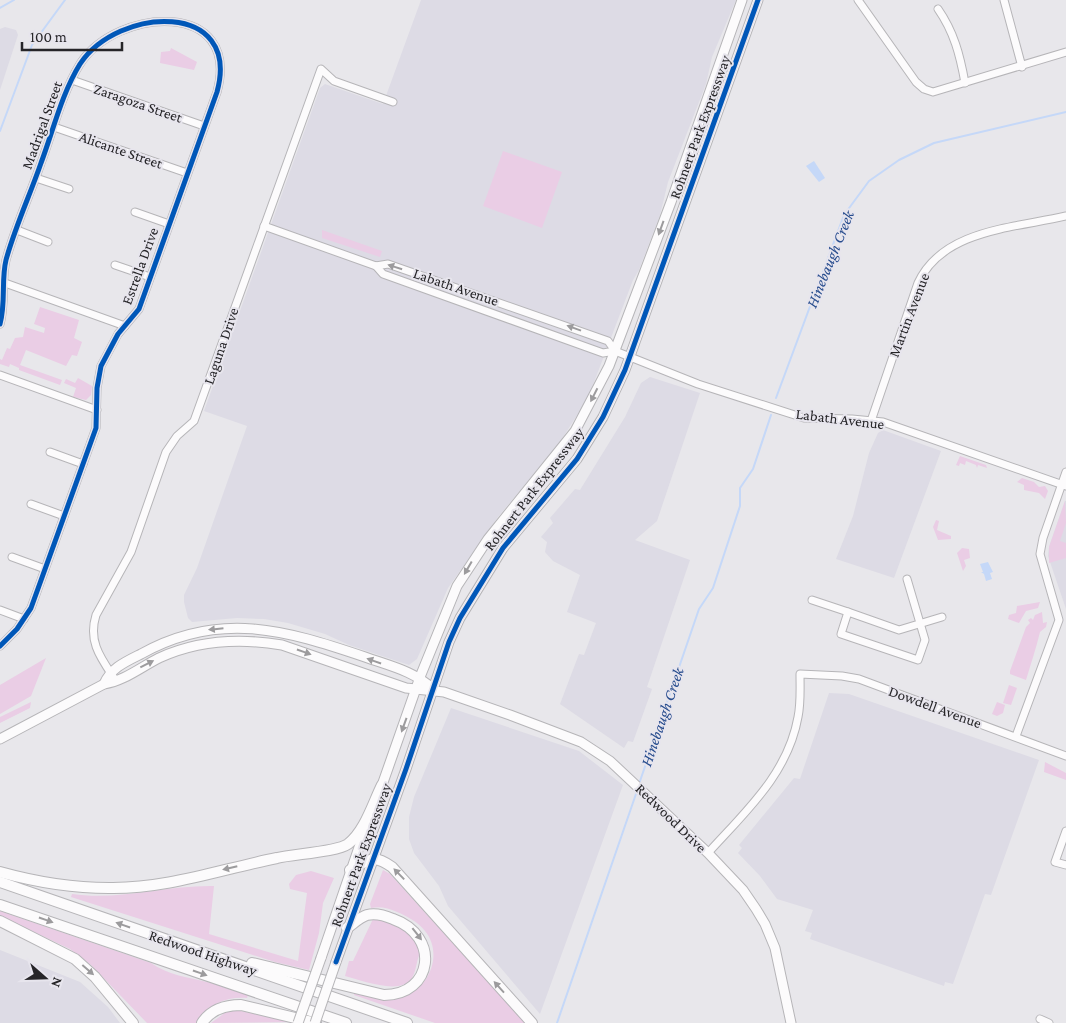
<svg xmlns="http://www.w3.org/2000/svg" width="1066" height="1023" font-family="'Crimson Pro',serif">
<rect width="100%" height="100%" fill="#e8e7eb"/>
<g fill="#dddbe5">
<polygon points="421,0 736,0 712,57 706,84 668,182 660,215 639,270 633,280 588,398 558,445 498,517 448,588 417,659 409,665 349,645 325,634 288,623 264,619 237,618 192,622 188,618 184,602 184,595 197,568 247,426 204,411 320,88 325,84 383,104"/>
<polygon points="5,27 16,30 18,35 0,90 0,29"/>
<polygon points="650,377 700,393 657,521 635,540 690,560 647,687 652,689 633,742 628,741 624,748 560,704 579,654 584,655 596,623 567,612 580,575 553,561 545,552 547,542 541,537 553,523 550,518 575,489 580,490 625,417 641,383"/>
<polygon points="883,430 941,451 894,578 836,559 853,516 869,453 878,433"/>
<polygon points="1065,501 1066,501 1066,609 1048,556 1049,547"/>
<polygon points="829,693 849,694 1039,760 991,895 985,894 953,984 945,982 944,986 810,939 812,933 805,931 813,910 777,899 760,876 738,853 742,848 739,845 794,778 800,779"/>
<polygon points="451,708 579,751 623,785 540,1014 448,906 439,886 414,853 409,839 409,817 414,797"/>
<polygon points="0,950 80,982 108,1007 120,1023 0,1023"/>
</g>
<g fill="#eacde5">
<polygon points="171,48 197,62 194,70 160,63 161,52 170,51"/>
<polygon points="503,151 562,172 542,228 483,206"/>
<polygon points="322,230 382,251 380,257 322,238"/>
<polygon points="40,307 79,320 74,338 82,342 77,356 72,355 66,366 26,350 20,365 62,380 60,385 19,370 19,368 10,364 9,367 0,364 0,359 2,360 7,348 10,349 15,338 23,337 25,327 44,333 45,328 34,324"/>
<polygon points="78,378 92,386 91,395 86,400 73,397 76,388 64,383 66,379 75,383"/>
<polygon points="960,456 986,465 987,468 978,465 977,468 976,465 966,461 965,465 960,463 959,466 956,465"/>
<polygon points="1022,478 1034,482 1039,487 1045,486 1048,491 1045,499 1039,493 1024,490 1024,485 1017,482"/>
<polygon points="1065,501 1066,523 1060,541 1066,543 1066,558 1049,563 1049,547"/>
<polygon points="936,520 939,521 937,530 951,536 951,539 938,540 933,527"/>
<polygon points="962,548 969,549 970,558 964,560 966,566 963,571 957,553"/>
<polygon points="1040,602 1038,608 1026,611 1019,623 1008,619 1009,615 1016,613 1017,606"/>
<path d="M1042,612l1,11 4,-1 -1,5 -6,5c-4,17 -9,31 -14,48l-16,-6v-3l16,-44 4,-4 -2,-3 3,-2 2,2 2,-5z"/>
<polygon points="46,658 31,696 0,714 0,685"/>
<polygon points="1009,685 1017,688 1011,705 1003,703"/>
<polygon points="31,702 30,708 0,723 0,717"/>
<polygon points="997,702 1005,705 1003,713 997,716 992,714"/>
<polygon points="1045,762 1066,773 1066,780 1044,772"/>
<path d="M383,870l7,4 135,149h-90l-81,-28v-3c14,2 33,8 46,5 29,-6 44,-43 25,-66 -7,-9 -18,-15 -28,-19 -9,-4 -17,-6 -26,-4l-1,-4z"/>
<path d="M311,871l23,7 -11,25 -4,30 -10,37 -34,-8 -204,-65 1,-3c47,7 94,-9 142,-8l-5,48 89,27 9,-68 -17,-4 -1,-5 7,-9z"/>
<path d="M0,911l151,52c17,12 36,14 56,19 13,3 27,9 41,13l-1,3c-21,-2 -40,7 -50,25h-50l-56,-58 -21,-16 -70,-33z"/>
<path d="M373,919l14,2 25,12 9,19c-5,7 -4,18 -9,26 -11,18 -51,2 -67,-2l4,-15h4z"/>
<polygon points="236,1010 291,1022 211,1023 226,1012"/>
</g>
<g fill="#c5d8f8">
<polygon points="814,161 825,178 819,182 806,166"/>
<polygon points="988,562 993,572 990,573 992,579 986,581 984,574 981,572 983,572 980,564"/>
</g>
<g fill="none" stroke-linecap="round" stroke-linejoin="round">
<g stroke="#c5d8f8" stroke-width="2">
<polyline points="0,8 14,0"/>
<polyline points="0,131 32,45 65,0"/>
<polyline points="776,398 844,215 869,181 899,160 934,143 1066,112"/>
<polyline points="639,784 699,609 713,588 740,506 740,488 753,469 771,415"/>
<polyline points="557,1023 637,791"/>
</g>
<g stroke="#b6b5b8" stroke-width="9">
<g id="minor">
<polyline points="858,0 916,82 924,89 933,92 1066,52"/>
<polyline points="1004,0 1022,67"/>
<path d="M938,9c16,23 22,46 27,74"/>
<polyline points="72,80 204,126"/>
<polyline points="54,127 187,173"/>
<polyline points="36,178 69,189"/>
<polyline points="135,212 169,224"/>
<polyline points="264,226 376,266 388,264 608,341 615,351"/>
<polyline points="17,230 48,242"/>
<polyline points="115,265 150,277"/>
<polyline points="376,266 383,274 603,353 615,351 698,384 804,418 852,419 883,422 1066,486"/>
<polyline points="5,283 125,326"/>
<path d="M0,324c6,-21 1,-44 6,-64 9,-33 24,-65 35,-97 12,-32 21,-70 39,-99 38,-58 162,-64 137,28l-78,217 -21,25 -17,32 -4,22 -1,40 -65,180 -14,21 -17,17"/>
<polyline points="0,375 97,410"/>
<path d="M871,421l47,-138c25,-54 97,-55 148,-67"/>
<polyline points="50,452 83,464"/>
<polyline points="31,504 64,516"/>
<polyline points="12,557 45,569"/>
<polyline points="812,600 848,612 841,634 918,660 925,640 907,579"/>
<polyline points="0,610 24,619"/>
<polyline points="848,612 899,630 942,617"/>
<path d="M114,678c-14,-21 -26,-37 -18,-63l35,-63 35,-100 11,-16 17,-15 127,-352 13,12 59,21"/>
<polyline points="1016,736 1059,620 1040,554 1043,538 1066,472"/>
<polyline points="1066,831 1055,862 1066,865"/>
<path d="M708,853c37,-41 80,-79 90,-136 3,-14 2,-29 2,-43l42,2 17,3 207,77"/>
<polyline points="1040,1019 1049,1023"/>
</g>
</g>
<g stroke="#b6b5b8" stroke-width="11">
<g id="major">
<path d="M104,684c7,-16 21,-22 37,-30 79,-44 144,-24 224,3 25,9 49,14 68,32"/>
<path d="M0,739l104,-55c20,-3 37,-17 55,-26 39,-18 81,-20 123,-13l124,43 38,4 66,23 71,27 29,19 98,92 35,37 13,19 9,15 10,24 16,75"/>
<polyline points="380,791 420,677 457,586 488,539 575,431 609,366 671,202 742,0"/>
<polyline points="321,958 367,824"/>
<polyline points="336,962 406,769 449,642 460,618 503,548 577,459 603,417 625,370 758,0"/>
</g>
</g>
<g stroke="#b6b5b8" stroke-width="12">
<g id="highway">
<path d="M350,870c19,-10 23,-17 42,-3l140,156"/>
<path d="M0,872c36,10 71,16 109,16 57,1 113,-19 168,-30 16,-4 60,-6 71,-14 17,-13 25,-41 34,-59"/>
<polyline points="0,882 407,1023"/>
<polyline points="0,905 346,1023"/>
<polyline points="0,921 75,959 95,977 133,1023"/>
<path d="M252,963l132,32c49,0 57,-59 9,-76 -7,-3 -18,-6 -26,-4 -7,2 -14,9 -20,13"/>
<path d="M202,1023c9,-14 24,-18 39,-18l75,18"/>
</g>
</g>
<use href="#minor" stroke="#fcfbfc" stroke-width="7"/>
<use href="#major" stroke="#fcfbfc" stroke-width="9"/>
<use href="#highway" stroke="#fcfbfc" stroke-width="10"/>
<g stroke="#b6b5b8" stroke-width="11" stroke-linecap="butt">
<g id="major-bridge">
<polyline points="298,1023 321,958"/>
<polyline points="315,1023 336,962"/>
</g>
</g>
<use href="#major-bridge" stroke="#fcfbfc" stroke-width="9"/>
<g stroke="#e7e5ed" stroke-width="8">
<g id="cycleway">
<path d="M0,324c6,-21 1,-44 6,-64 9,-33 24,-65 35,-97 12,-32 21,-70 39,-99 38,-58 162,-64 137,28l-78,217 -21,25 -17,32 -4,22 -1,40 -65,180 -14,21 -17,17"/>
<polyline points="336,962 406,769 449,642 460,618 503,548 577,459 603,417 625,370 758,0"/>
</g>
</g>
<use href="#cycleway" stroke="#0057b8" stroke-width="5"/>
</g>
<defs><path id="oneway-solid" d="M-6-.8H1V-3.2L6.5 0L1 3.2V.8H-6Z" transform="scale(1.25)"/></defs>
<g fill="#9c9b9d">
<use href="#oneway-solid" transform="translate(661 228) rotate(110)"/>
<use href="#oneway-solid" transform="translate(395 267) rotate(-162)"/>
<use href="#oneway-solid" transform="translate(574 328) rotate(-160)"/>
<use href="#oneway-solid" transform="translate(594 395) rotate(117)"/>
<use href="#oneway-solid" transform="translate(468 568) rotate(120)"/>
<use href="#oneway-solid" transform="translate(216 629) rotate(174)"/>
<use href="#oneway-solid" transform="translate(304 652) rotate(19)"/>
<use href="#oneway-solid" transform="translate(374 661) rotate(-161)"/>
<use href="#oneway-solid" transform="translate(147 664) rotate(-27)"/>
<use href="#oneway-solid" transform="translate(404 725) rotate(110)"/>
<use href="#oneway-solid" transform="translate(230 868) rotate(167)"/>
<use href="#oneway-solid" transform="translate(399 874) rotate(-134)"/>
<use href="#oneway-solid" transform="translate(46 920) rotate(19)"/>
<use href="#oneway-solid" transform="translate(123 925) rotate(-161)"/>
<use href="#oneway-solid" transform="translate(417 934) rotate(52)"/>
<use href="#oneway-solid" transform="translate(88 970) rotate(41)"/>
<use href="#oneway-solid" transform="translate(200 973) rotate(19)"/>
<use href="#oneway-solid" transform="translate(499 987) rotate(-132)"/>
</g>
<g text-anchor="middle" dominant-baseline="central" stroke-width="4" stroke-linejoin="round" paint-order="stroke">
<g font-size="15" fill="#262528" stroke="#e7e5ed">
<text transform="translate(138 103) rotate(19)">Zaragoza Street</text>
<text transform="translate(42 125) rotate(-70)">Madrigal Street</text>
<text transform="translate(700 127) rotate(-70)">Rohnert Park Expressway</text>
<text transform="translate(121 150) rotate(19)">Alicante Street</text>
<text transform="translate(140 266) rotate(-70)">Estrella Drive</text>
<text transform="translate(456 287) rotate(19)">Labath Avenue</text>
<text transform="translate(909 315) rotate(-69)">Martin Avenue</text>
<text transform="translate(221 346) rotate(-71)">Laguna Drive</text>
<text transform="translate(840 419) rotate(7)">Labath Avenue</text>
<text transform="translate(534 489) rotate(-52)">Rohnert Park Expressway</text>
<text transform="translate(935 707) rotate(20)">Dowdell Avenue</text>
<text transform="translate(671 818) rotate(44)">Redwood Drive</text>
<text transform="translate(361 855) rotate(-70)">Rohnert Park Expressway</text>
<text transform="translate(203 953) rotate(19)">Redwood Highway</text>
</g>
<g font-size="16" font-style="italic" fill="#284d8e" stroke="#e7e5ed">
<text transform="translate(830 259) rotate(-68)">Hinebaugh Creek</text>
<text transform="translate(662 717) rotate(-71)">Hinebaugh Creek</text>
</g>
</g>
<g transform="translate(45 978) rotate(110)" stroke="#e7e5ed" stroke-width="4" paint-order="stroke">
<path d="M0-4L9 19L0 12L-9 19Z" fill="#262528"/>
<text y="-8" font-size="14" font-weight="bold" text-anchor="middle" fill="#262528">N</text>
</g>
<path d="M22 42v8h100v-8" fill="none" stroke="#262528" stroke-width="2.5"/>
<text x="30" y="42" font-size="15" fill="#262528" stroke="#e7e5ed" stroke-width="4" paint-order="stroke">100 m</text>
</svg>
